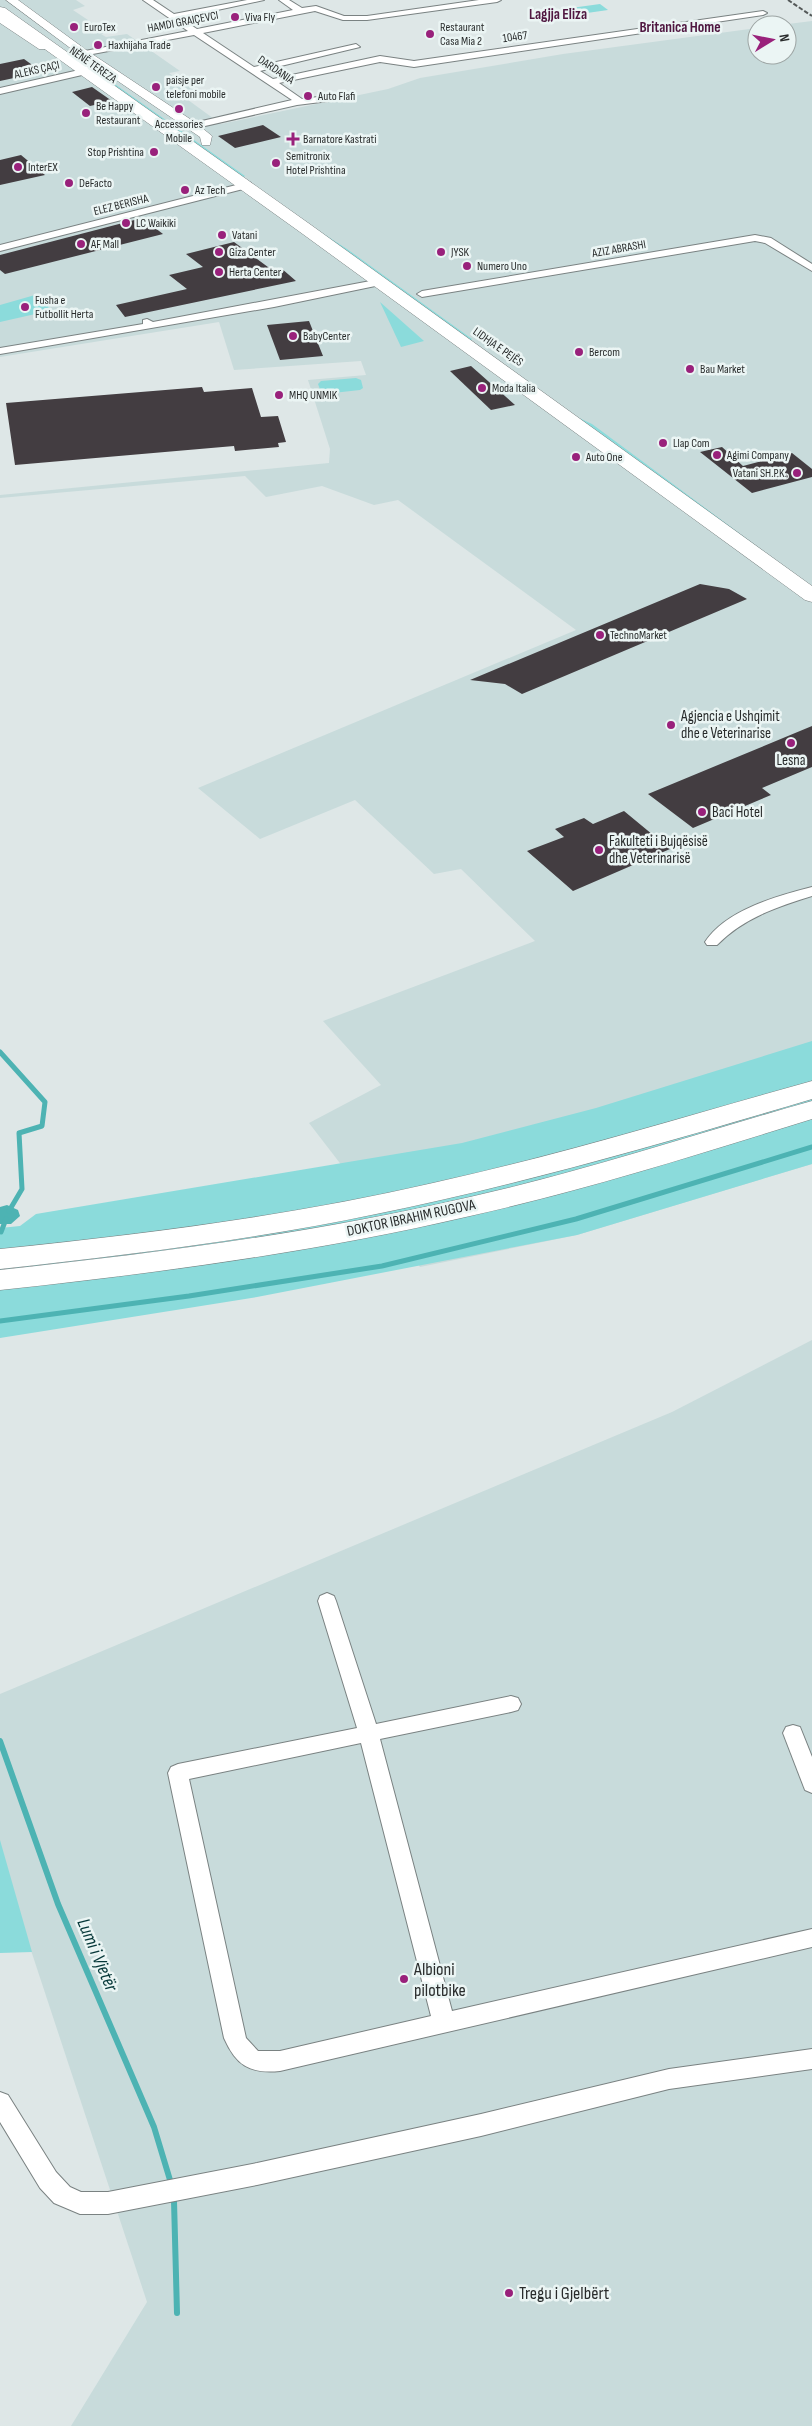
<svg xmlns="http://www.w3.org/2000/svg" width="812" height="2426" font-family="'Sofia Sans Condensed',sans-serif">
<rect width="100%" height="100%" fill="#dee7e7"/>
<g fill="#c8dbdb">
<polygon points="0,0 76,0 85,6 73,10 94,24 101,23 113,31 101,34 106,37 127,34 180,71 169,73 198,93 184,97 221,124 388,89 420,78 563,54 757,28 757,55 787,55 787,25 780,25 812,21 812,1164 577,1235 420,1267 309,1123 381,1085 323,1021 535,941 461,869 434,874 355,800 260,839 198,788 576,630 398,500 374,505 322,486 266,497 245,476 0,498 0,495 329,463 330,449 308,380 366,375 361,361 234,370 219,322 0,357"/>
<polygon points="812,1340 812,2426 71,2426 147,2302 19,1914 0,1844 0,1694 672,1412"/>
</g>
<g fill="#8bdbdb">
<polygon points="600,4 608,10 580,14 571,8"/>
<polygon points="64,52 99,73 245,176 242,178"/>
<polygon points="313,227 347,249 472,339 470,342"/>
<polygon points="35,295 53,310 0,322 0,305"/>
<polygon points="380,302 424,341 401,347"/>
<polygon points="356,378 361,380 363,388 360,390 324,394 321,392 318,384 321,381"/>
<polygon points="577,417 592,424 812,587"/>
<polygon points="812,1041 812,1164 577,1235 257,1297 0,1338 0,1228 20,1226 36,1214 462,1143 596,1108"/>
<polygon points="0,1840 32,1952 0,1953"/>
</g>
<polygon fill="#4db3b3" points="7,1205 18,1210 20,1216 11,1224 0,1224 0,1207"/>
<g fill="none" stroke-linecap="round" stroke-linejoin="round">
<g stroke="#4db3b3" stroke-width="5">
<polyline points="0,1052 45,1102 42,1126 19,1133 22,1189 9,1211"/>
<polyline points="1,1232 6,1219"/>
<polyline points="0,1321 189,1296 382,1266 576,1219 812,1147"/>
</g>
<g stroke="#4db3b3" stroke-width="6">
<polyline points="0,1741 58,1904 154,2127 170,2180"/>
<polyline points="174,2201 177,2313"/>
</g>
</g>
<g fill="#433d41">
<polygon points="24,59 42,72 0,81 0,64"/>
<polygon points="92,87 112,101 90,106 72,92"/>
<polygon points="263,125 281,137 235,148 218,136"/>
<polygon points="21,155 45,175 0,185 0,160"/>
<polygon points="142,218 163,234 5,274 0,270 0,255"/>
<polygon points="234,242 272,270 281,268 296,281 125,317 116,305 187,289 169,275 203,267 186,254"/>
<polygon points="309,321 323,356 280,360 267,325"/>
<polygon points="471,366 515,405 491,410 450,371"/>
<polygon points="202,387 204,392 252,388 261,417 278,416 286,442 278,443 279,447 235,451 234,446 15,465 6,403"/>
<polygon points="722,447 743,466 792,453 812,469 812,477 752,493 700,452"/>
<polygon points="700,584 729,589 747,599 522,694 505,684 470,680"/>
<polygon points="812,726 812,767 762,788 771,795 693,828 648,794"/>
<polygon points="624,811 670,849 573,891 527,851 564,837 555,829 584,818 593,824"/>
</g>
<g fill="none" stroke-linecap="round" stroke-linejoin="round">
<g stroke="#7a8282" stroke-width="2">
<g id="minor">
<polygon points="143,0 153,0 174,14 247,0 264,0 180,18 197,29 293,10 279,0 289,0 302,8 316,6 344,16 367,16 479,0 501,0 497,2 367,20 343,20 315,11 203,33 254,67 356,44 360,47 260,71 273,79 380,56 414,61 763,11 767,13 763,15 414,67 380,62 279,83 302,99 326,96 330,99 329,101 297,105 192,129 189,128 189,124 292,100 194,35 82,56 81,54 85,51 188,31"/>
<polygon points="79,70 83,73 82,75 0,94 0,88"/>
<polygon points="248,182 251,183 251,187 0,251 0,245"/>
<polygon points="755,235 771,238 812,264 812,271 765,243 755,241 422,297 417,294 422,291"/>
<polygon points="381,279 386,282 385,284 274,307 0,354 0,348 143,324 143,320 147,319 153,322"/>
<path d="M812,887v9c-35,11 -69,22 -95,49h-10l-2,-3c21,-32 72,-46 107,-55z"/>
<path d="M327,1593l7,3 2,5 40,123 135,-28 7,2 3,6 -3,6 -7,2 -131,27 72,272 360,-82v18l-532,124c-31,3 -44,-6 -56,-33l-56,-265 3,-6 7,-3 179,-36 -39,-127 2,-5zM361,1743l70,273 -151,35h-22l-12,-13 -57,-259z"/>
<polygon points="793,1725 800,1727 812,1757 812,1793 805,1790 783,1733 786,1727"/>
<polygon points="812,2049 812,2069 669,2089 481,2136 257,2185 108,2214 80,2214 54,2203 40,2188 0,2122 0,2092 8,2095 56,2172 70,2187 81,2192 108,2192 257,2163 481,2114 669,2069"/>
</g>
</g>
<g stroke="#7a8282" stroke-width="1">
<g id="tertiary">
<polygon points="6,0 18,0 89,52 196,123 212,136 210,145 202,145 200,137 81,56"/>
<polygon points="0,15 47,45 47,49 39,49 0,23"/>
</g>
</g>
<g stroke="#7a8282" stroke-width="1">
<polygon id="trunk" points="0,7 5,8 311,225 812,586 812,602 805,600 300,232 0,17"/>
</g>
<g stroke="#7a8282" stroke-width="1">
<g id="motorway">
<path d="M812,1081v18c-144,43 -289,85 -436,115 -124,26 -250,41 -376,55v-20c145,-15 290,-33 433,-66 128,-28 253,-67 379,-102z"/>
<path d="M812,1101v18c-113,35 -226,71 -342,97 -154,36 -312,57 -470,74v-20c158,-17 315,-37 470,-73 116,-26 228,-64 342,-96z"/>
</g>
</g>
<use href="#minor" fill="#fff" fill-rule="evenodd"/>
<use href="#tertiary" fill="#fff" fill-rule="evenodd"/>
<use href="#trunk" fill="#fff" fill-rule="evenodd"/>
<use href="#motorway" fill="#fff" fill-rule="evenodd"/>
<polyline stroke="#545959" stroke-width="2" stroke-dasharray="4.5 2" stroke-linecap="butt" points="788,0 812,16"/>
</g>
<g fill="#99217b" stroke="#ebf5f4" stroke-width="2">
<circle cx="235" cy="17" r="5"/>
<circle cx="74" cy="27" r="5"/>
<circle cx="430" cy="34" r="5"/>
<circle cx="98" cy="45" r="5"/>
<circle cx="156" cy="87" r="5"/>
<circle cx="308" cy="96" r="5"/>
<circle cx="179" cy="109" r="5"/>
<circle cx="86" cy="113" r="5"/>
<path d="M290.5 131.5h5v5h5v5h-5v5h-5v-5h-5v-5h5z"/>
<circle cx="154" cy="152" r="5"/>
<circle cx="276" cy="163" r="5"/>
<circle cx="18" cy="167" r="5"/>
<circle cx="69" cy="183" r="5"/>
<circle cx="185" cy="190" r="5"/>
<circle cx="126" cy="223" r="5"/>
<circle cx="222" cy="235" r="5"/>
<circle cx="81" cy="244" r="5"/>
<circle cx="219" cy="252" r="5"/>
<circle cx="441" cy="252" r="5"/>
<circle cx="467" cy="266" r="5"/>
<circle cx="219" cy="272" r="5"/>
<circle cx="25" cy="307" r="5"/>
<circle cx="293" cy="336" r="5"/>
<circle cx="579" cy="352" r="5"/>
<circle cx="690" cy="369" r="5"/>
<circle cx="482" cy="388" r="5"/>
<circle cx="279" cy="395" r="5"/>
<circle cx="663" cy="443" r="5"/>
<circle cx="717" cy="455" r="5"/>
<circle cx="576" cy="457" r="5"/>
<circle cx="797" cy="473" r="5"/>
<circle cx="600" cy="635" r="5"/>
<circle cx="671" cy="725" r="5"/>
<circle cx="791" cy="743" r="5"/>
<circle cx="702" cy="812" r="5"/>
<circle cx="599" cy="850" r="5"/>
<circle cx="404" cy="1979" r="5"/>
<circle cx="509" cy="2293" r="5"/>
</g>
<g text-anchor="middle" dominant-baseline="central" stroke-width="5" stroke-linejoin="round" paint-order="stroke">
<g font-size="12" fill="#292c2c" stroke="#ebf5f4" text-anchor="start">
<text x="245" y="17">Viva Fly</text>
<text x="84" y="27">EuroTex</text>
<text x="440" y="27">Restaurant<tspan x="440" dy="14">Casa Mia 2</tspan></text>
<text x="108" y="45">Haxhijaha Trade</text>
<text x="166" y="80">paisje per<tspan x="166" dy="14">telefoni mobile</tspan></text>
<text x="318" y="96">Auto Flafi</text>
<text x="96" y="106">Be Happy<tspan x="96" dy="14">Restaurant</tspan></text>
<text x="179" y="124" text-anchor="middle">Accessories<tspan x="179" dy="14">Mobile</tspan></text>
<text x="303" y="139">Barnatore Kastrati</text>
<text x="144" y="152" text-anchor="end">Stop Prishtina</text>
<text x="286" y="156">Semitronix<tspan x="286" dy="14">Hotel Prishtina</tspan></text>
<text x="28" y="167">InterEX</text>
<text x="79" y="183">DeFacto</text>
<text x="195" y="190">Az Tech</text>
<text x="136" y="223">LC Waikiki</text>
<text x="232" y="235">Vatani</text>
<text x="91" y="244">AF Mall</text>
<text x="229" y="252">Giza Center</text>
<text x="451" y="252">JYSK</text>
<text x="477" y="266">Numero Uno</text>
<text x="229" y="272">Herta Center</text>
<text x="35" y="300">Fusha e<tspan x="35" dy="14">Futbollit Herta</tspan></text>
<text x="303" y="336">BabyCenter</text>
<text x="589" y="352">Bercom</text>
<text x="700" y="369">Bau Market</text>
<text x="492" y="388">Moda Italia</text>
<text x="289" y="395">MHQ UNMIK</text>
<text x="673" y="443">Llap Com</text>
<text x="727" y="455">Agimi Company</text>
<text x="586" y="457">Auto One</text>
<text x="787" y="473" text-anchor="end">Vatani SH.P.K.</text>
<text x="610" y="635">TechnoMarket</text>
</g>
<g font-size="12" fill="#292c2c" stroke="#ebf5f4">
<text transform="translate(183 22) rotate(-11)">HAMDI GRAIÇEVCI</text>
<text transform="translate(515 37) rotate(-8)">10467</text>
<text transform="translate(93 65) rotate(35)">NËNË TEREZA</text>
<text transform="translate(37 70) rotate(-13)">ALEKS ÇAÇI</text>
<text transform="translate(276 70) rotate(34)">DARDANIA</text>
<text transform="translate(121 205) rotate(-14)">ELEZ BERISHA</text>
<text transform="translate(619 249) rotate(-10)">AZIZ ABRASHI</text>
<text transform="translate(498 347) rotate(35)">LIDHJA E PEJËS</text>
</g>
<g font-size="15" font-weight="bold" fill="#501741" stroke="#ebf5f4">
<text x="558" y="14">Lagjja Eliza</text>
<text x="680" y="27">Britanica Home</text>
</g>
<g font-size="15" fill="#292c2c" stroke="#ebf5f4" text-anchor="start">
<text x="681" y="716">Agjencia e Ushqimit<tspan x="681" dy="17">dhe e Veterinarise</tspan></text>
<text x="791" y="760" text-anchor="middle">Lesna</text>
<text x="712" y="812">Baci Hotel</text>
<text x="609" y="841">Fakulteti i Bujqësisë<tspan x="609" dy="17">dhe Veterinarisë</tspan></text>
</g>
<g font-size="15" fill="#292c2c" stroke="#ebf5f4">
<text transform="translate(411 1218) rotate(-12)">DOKTOR IBRAHIM RUGOVA</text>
</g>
<g font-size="18" fill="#292c2c" stroke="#ebf5f4" text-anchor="start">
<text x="414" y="1969">Albioni<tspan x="414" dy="21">pilotbike</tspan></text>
<text x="519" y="2293">Tregu i Gjelbërt</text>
</g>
<g font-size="19" font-style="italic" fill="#063839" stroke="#ebf5f4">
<text transform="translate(97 1955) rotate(67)">Lumi i Vjetër</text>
</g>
</g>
<g transform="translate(772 40) rotate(80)"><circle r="24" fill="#ebf5f4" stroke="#9da5a4"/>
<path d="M0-4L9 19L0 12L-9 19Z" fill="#99217b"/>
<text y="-8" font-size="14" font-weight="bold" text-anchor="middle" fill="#292c2c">N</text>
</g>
</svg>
